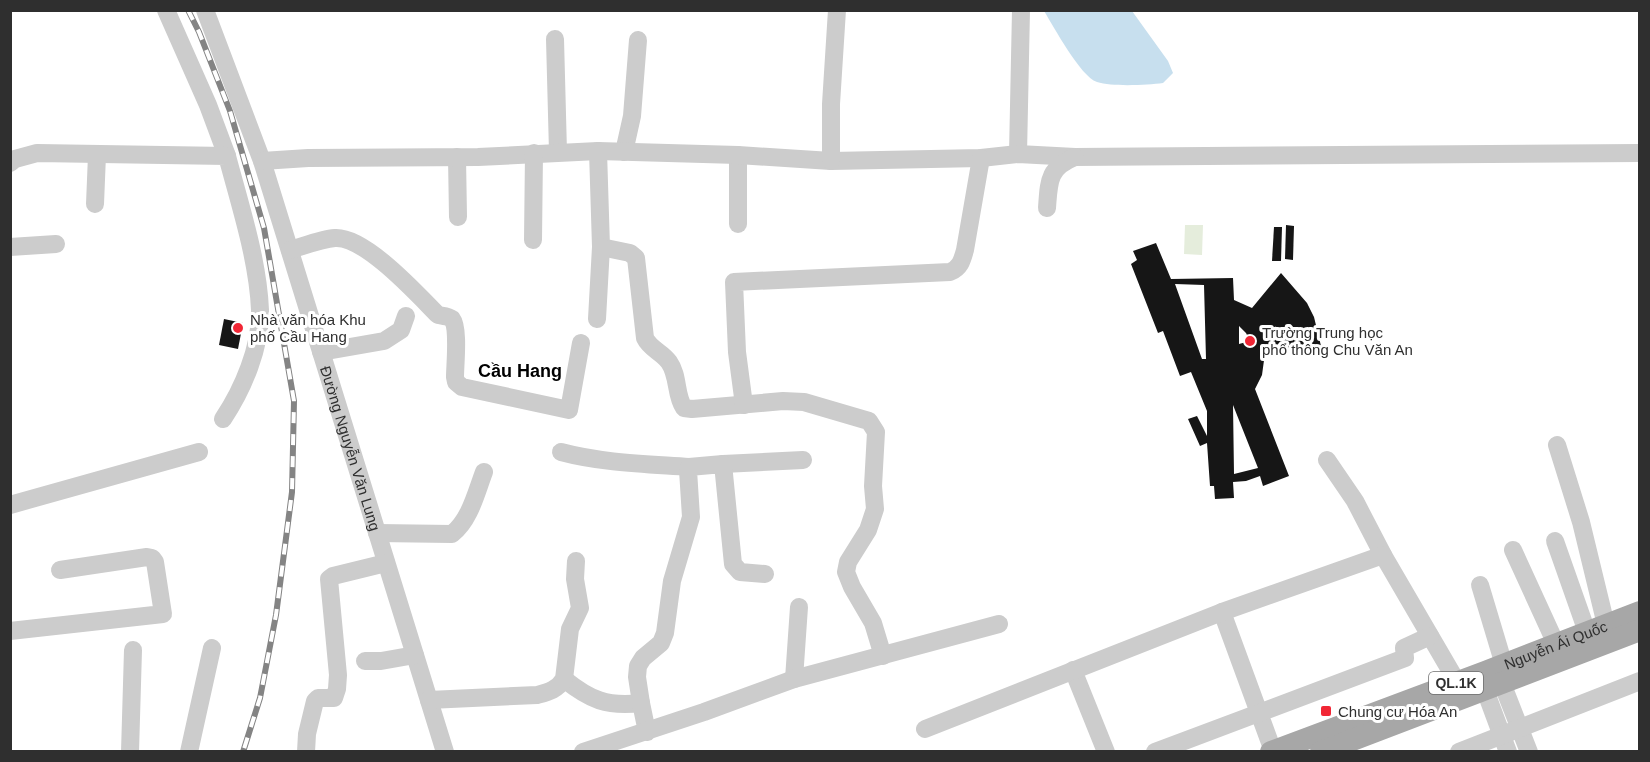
<svg xmlns="http://www.w3.org/2000/svg" width="1650" height="762" font-family="Helvetica,sans-serif">
<rect width="100%" height="100%" fill="#fff"/>
<polygon fill="#e5eddc" points="1185,225 1203,225 1202,255 1184,254"/>
<path fill="#c7dfee" d="M1044,11h88l36,50 5,12 -10,10c-16,2 -50,4 -66,-1 -17,-6 -43,-55 -53,-71z"/>
<g fill="#161616" fill-rule="evenodd">
<polygon points="1286,225 1294,226 1293,260 1285,259"/>
<polygon points="1274,227 1282,227 1281,261 1272,261"/>
<path d="M1156,243l15,36 62,-1 1,22 18,8 29,-35 26,30 7,14 7,29 -56,7 -3,22 -7,14 34,87 -26,10 -3,-10 -14,5 -13,1 1,16 -19,1 -1,-13h-4l-3,-43 -7,3 -12,-27 9,-3 10,20v-25l-16,-39 -11,4 -17,-45 -5,2 -27,-69 6,-4 -4,-9zM1175,284l29,1 2,74h-4zM1239,326l7,7 4,8 -11,3zM1233,405l25,63 -24,6z"/>
<polygon points="224,319 243,323 238,349 219,345"/>
</g>
<g fill="none" stroke-linecap="round" stroke-linejoin="round">
<g stroke="#ccc" stroke-width="18">
<polyline points="166,10 208,105 227,156"/>
<path id="s1" d="M205,10l57,151 183,591"/>
<polyline points="555,39 558,152"/>
<path d="M598,151l3,96 29,6 6,5 9,80c5,11 17,14 24,24 10,14 6,33 15,46l8,1 91,-8 21,1 58,17 7,2 7,11 -3,54 2,23 -7,21 -20,32 -2,10 6,15 21,36 10,33"/>
<polyline points="624,152 632,116 638,40"/>
<polyline points="1018,154 1021,10"/>
<polyline points="738,155 738,224"/>
<polyline points="457,157 458,217"/>
<polyline points="262,161 308,158 478,157 598,151 738,155 831,161 981,158 1018,154 1075,157 1640,153"/>
<polyline points="831,161 831,104 837,10"/>
<path d="M10,163l5,-4 22,-6 190,3c13,49 31,104 33,154 1,37 -17,79 -37,109"/>
<polyline points="95,204 97,155"/>
<path d="M1047,208c2,-27 1,-40 28,-51"/>
<polyline points="533,240 534,153"/>
<polyline points="10,247 56,244"/>
<path d="M290,250c14,-4 31,-11 45,-12 30,-2 83,57 103,77 5,1 10,1 14,4 7,9 3,46 3,58l1,5 6,5 107,23 12,-67"/>
<polyline points="597,319 601,247"/>
<polyline points="321,352 384,341 401,330 406,316"/>
<path d="M744,405l-7,-53 -3,-70 216,-10c10,-4 12,-11 15,-22l16,-92"/>
<polyline points="1557,445 1581,522 1606,625"/>
<path d="M561,452c41,11 86,12 128,15"/>
<polyline points="1327,460 1355,501 1383,555"/>
<polyline points="723,464 803,460"/>
<polyline points="10,505 199,452"/>
<path d="M377,533l75,1c18,-14 24,-41 32,-62"/>
<polyline points="1555,541 1587,632"/>
<polyline points="1513,550 1556,644"/>
<polyline points="1480,585 1504,665"/>
<polyline points="1222,612 1273,751"/>
<polyline points="10,631 163,614 155,562 152,558 147,557 60,570"/>
<polyline points="365,661 381,661 415,655"/>
<polyline points="1073,670 1106,752"/>
<path d="M564,679c26,21 43,28 77,24"/>
<polyline points="794,679 799,607"/>
<polyline points="1502,683 1529,752"/>
<polyline points="1485,690 1508,752"/>
<path d="M429,700l108,-5c11,-3 20,-5 27,-16l6,-50 10,-21 -5,-29 1,-18"/>
<polyline points="925,729 1222,612 1383,555 1457,682"/>
<polyline points="647,732 641,703 637,677 638,666 643,658 661,643 665,633 672,581 691,517 688,470 689,467 723,464 733,564 740,572 765,574"/>
<polyline points="130,752 133,650"/>
<polyline points="189,752 212,648"/>
<polyline points="306,752 307,734 315,701 318,698 334,698 337,689 338,675 329,579 333,576 386,563"/>
<polyline points="583,752 704,712 794,679 999,624"/>
<polyline points="1155,752 1405,658 1404,648 1430,636"/>
<polyline points="1459,752 1640,681"/>
</g>
<g stroke="#a7a7a7" stroke-width="22">
<path id="s2" d="M1271,752l214,-80 155,-60"/>
<polyline points="1321,752 1640,630"/>
</g>
<g stroke="#848484" stroke-width="6">
<polyline id="rail" points="188,10 199,32 230,111 264,228 294,401 292,492 276,615 260,698 243,752"/>
</g>
<use href="#rail" stroke="#fff" stroke-width="4" stroke-dasharray="11" stroke-linecap="butt"/>
</g>
<g fill="#f12635" stroke="#fff" stroke-width="2">
<circle cx="238" cy="328" r="6"/>
<circle cx="1250" cy="341" r="6"/>
<rect x="1320" y="705" width="12" height="12" rx="3"/>
</g>
<g text-anchor="middle" dominant-baseline="central" stroke-width="6" stroke-linejoin="round" paint-order="stroke">
<rect fill="#fff" stroke="#6d6d6d" stroke-width="1.5" x="1429" y="672" width="54" height="22" rx="4.5"/>
<g font-size="14" font-weight="bold" fill="#2f2f2f">
<text x="1456" y="683">QL.1K</text>
</g>
<g font-size="15" fill="#2f2f2f" stroke="#fff" text-anchor="start">
<text x="250" y="319">Nhà văn hóa Khu<tspan x="250" dy="17">phố Cầu Hang</tspan></text>
<text x="1262" y="332">Trường Trung học<tspan x="1262" dy="17">phổ thông Chu Văn An</tspan></text>
<text x="1338" y="711">Chung cư Hóa An</text>
</g>
<g font-size="15" fill="#2f2f2f" stroke="#fff">
<text stroke="none"><textPath href="#s1" startOffset="462">Đường Nguyễn Văn Lung</textPath></text>
<text stroke="none"><textPath href="#s2" startOffset="304">Nguyễn Ái Quốc</textPath></text>
</g>
<g font-size="18" font-weight="bold" fill="#000" stroke="#fff">
<text x="520" y="371">Cầu Hang</text>
</g>
</g>
<rect width="1650" height="762" fill="none" stroke="#2f2f2f" stroke-width="24"/>
</svg>
